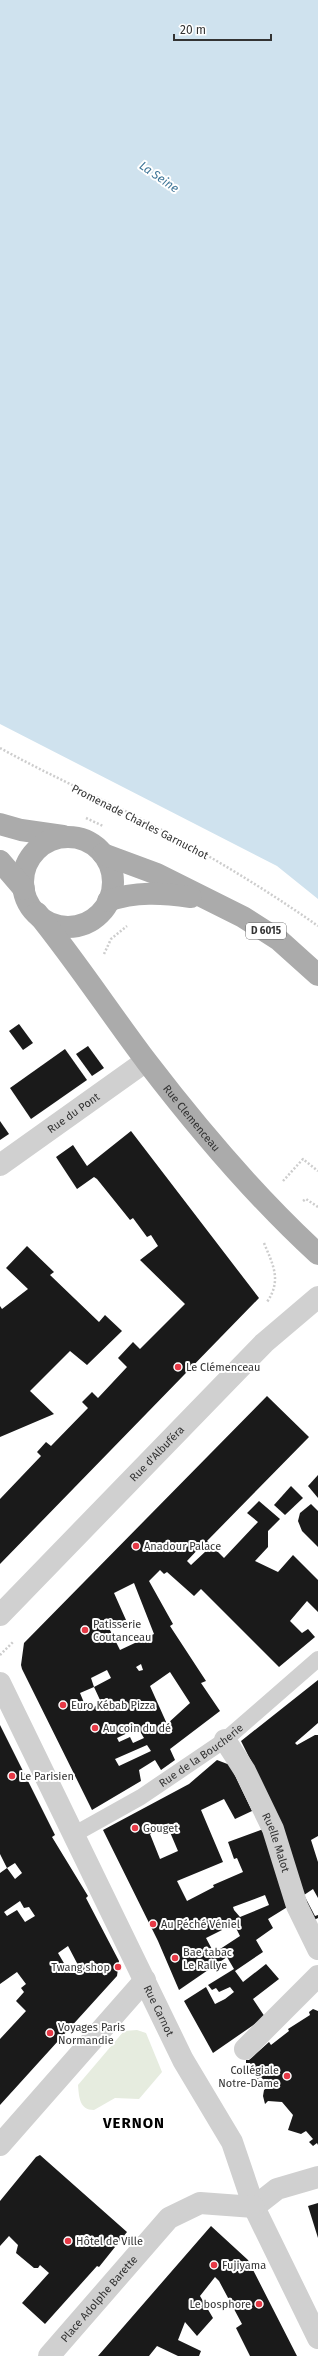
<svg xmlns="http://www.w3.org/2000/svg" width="318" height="2356" font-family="'Fira Sans',sans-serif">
<rect width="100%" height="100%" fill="#fff"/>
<path fill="#e6ecdf" d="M137,2030l9,3 16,39 -23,27 -24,-1 -21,12c-15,0 -15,-14 -16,-25l46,-54z"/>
<polygon fill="#cfe2ee" points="0,0 318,0 318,899 277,866 0,724"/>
<g fill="#1a1a1a" fill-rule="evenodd">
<polygon points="19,1024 33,1043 23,1050 9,1031"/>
<polygon points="88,1046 104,1068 92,1076 76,1054"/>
<polygon points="65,1049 87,1080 31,1119 10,1088"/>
<polygon points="0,1121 9,1134 0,1140"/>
<polygon points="131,1131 259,1298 0,1564 0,1499 41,1456 37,1452 46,1442 51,1446 88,1408 82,1402 92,1392 98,1398 127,1367 118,1358 133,1342 140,1349 185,1304 140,1260 158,1246 151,1235 147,1237 133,1218 130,1220 97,1179 94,1177 77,1189 56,1157 73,1145 87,1166"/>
<polygon points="27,1246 54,1272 50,1275 99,1322 105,1315 122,1331 87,1365 70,1351 30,1391 54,1414 0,1437 0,1306 2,1309 28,1289 6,1268"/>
<path d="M267,1396l42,41 -102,104 17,17 34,-36 -11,-9 12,-12 21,18 -12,12v16l-13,14 23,11 15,-17 25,25v32l-11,-11 -17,20 12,12 6,-4 7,8 -36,30 -78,-78 -7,7 -27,-24 -3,2 -4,-4 -11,11 24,43 -3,2 36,55 -5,2 19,28 -50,38 5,11 -14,10 -6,-10 -16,10 2,11 -49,29 -70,-141 -1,-4 3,-22zM201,1546l5,5 -15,14 -4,-4zM134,1583l20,51 -34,16 -11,-22 17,-8 -12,-27zM141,1664l2,6 -4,1 -3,-4zM107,1670l4,8 -17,9 6,13 -4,6 -9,4 -7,-17 14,-6 -3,-9zM170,1672l20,31 -23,21 -17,-38zM138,1728l6,10 -11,5 -3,-6 -11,5 -2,-4zM147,1745l4,6 -32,15 -4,-7z"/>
<polygon points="318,1475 318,1498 308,1486"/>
<polygon points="291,1486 303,1498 285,1515 274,1505"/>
<polygon points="311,1504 318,1511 318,1547 302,1531 298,1521 300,1513"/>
<polygon points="318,1680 318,1723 295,1743 297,1745 315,1735 318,1735 318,1836 311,1840 318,1862 318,1898 313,1889 304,1895 315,1916 318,1915 318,1918 314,1920 297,1888 259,1777 241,1741"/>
<path d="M0,1725l55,110 -3,2 36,59 -2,2 33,63 -2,15 -117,129v-66l26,-28 -10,-10 8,-9 -3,-4 5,-4 -9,-12 -17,12v-111l7,-5 8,11 7,-6 -7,-10 -8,5 -7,-14zM20,1901l4,7 5,-1 6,9 -10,6 -8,-12 -10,6 -3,-4zM68,1946l10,19 -10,5 -10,-17z"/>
<path d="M217,1760l13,5 22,46 -17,8 -11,-20 -23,11 22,52 -46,19 10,20 27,-14 -1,-2 30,-13 -6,-14 -3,1 -6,-17 38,-14 23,78 -21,13 5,9 -17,12 7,12 -28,19 8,11 23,-18 13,15 -26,20 12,18 -52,36 -29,-52 22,-14 9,17 10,-5 9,-7 -4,-5 -11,5 -3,-4 -4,2 -4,-5 26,-16 -7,-12 -48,33 -21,-49 -55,-111 86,-46zM167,1825l11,26 -18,8 -10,-25zM265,1895l4,10 -29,12 -6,-7 -1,-3zM234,1924l6,12 -26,17 -8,-15z"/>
<polygon points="313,2009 318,2011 318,2145 317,2143 313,2146 309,2142 313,2139 306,2131 301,2134 288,2130 293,2115 282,2102 268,2101 265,2104 263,2096 264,2090 269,2086 261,2077 257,2079 255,2076 258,2073 250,2063 246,2063 246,2060 249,2060 269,2042 271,2045 289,2031 288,2029 310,2015 309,2012"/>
<polygon points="40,2155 127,2232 99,2267 97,2266 45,2324 22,2303 49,2273 40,2265 38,2268 34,2268 16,2253 18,2245 9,2236 0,2246 0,2201 36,2157"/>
<polygon points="318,2203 318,2238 308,2206"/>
<polygon points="211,2226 248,2260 297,2356 250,2356 236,2328 242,2324 219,2281 215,2277 200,2296 213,2318 197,2336 185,2322 178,2340 201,2351 199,2356 178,2356 157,2346 149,2356 98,2356"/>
</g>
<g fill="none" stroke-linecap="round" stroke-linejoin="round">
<g stroke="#cdcdcd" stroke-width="2.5" stroke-dasharray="2 2" stroke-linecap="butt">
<path d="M0,748c56,31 115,56 171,87 51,28 100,58 147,91"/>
<polyline points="86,818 103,826"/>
<polyline points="104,954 111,939 127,926"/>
<polyline points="283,1181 303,1159 318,1171"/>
<polyline points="303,1201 306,1199 318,1207"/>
<path d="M264,1243c9,22 18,37 3,59"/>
<polyline points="0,1655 14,1641"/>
</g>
<path stroke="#d0d0d0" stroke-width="16" id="s1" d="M73,1835l68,-38 84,-57 93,-81"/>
<g stroke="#d0d0d0" stroke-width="22">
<path id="s2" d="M0,1165l146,-104"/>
<path id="s3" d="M0,1615l264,-272 54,-46"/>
<path id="s4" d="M0,1683l183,377 49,82 22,65 64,131"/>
<path id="s5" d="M225,1740l20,31 28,58 24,77 21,43"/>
<polyline points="245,2049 318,1976"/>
<polyline points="0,2145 145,1980"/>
<polyline points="254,2207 277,2189 318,2177"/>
<path id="s6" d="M49,2356l120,-138 31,-15 54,4"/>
</g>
<g stroke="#ababab" stroke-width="22">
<polyline points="0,824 21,830 63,836"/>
<circle cx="68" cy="882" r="45"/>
<polyline points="103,854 157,874 243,917 279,940 318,975"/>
<polyline points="0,861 24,889"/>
<path d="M108,901c27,-10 55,-8 83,-4"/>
<path id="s7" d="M37,913c39,48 73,100 110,149 52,68 108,134 171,192"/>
</g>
</g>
<g fill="#e63946" stroke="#fff" stroke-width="1.5">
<circle cx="178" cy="1367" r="4"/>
<circle cx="136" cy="1546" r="4"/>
<circle cx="85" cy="1630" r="4"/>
<circle cx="63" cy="1705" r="4"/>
<circle cx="95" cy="1728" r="4"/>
<circle cx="12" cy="1776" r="4"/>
<circle cx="135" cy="1828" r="4"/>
<circle cx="153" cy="1924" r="4"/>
<circle cx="175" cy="1958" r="4"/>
<circle cx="118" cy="1967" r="4"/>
<circle cx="50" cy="2033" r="4"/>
<circle cx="287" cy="2076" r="4"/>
<circle cx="68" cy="2241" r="4"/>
<circle cx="214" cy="2265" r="4"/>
<circle cx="259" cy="2304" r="4"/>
</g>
<g text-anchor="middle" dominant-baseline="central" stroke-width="4" stroke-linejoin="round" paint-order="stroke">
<rect fill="#fff" stroke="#707070" stroke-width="1" x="246" y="923" width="40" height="16" rx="3"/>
<g font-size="10" font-weight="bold" fill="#333">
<text x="266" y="931">D 6015</text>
</g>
<g font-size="11" fill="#333" stroke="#fff">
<text transform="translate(140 822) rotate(27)">Promenade Charles Garnuchot</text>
<text stroke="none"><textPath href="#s2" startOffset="90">Rue du Pont</textPath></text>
<text stroke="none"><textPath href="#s7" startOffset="257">Rue Clemenceau</textPath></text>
<text stroke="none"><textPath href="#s3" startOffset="225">Rue d'Albuféra</textPath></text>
<text stroke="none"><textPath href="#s1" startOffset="151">Rue de la Boucherie</textPath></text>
<text stroke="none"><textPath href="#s5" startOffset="115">Ruelle Malot</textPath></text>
<text stroke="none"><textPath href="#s4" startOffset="364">Rue Carnot</textPath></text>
<text stroke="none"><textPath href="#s6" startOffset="76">Place Adolphe Barette</textPath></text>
</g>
<g font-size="11" fill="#333" stroke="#fff" text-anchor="start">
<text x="186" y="1367">Le Clémenceau</text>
<text x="144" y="1546">Anadour Palace</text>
<text x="93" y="1624">Patisserie<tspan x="93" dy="13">Coutanceau</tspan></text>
<text x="71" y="1705">Euro Kébab Pizza</text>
<text x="103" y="1728">Au coin du dé</text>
<text x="20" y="1776">Le Parisien</text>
<text x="143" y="1828">Gouget</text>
<text x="161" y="1924">Au Péché Véniel</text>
<text x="183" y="1952">Bae tabac<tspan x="183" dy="13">Le Rallye</tspan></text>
<text x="110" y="1967" text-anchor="end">Twang shop</text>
<text x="58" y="2027">Voyages Paris<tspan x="58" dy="13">Normandie</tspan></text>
<text x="279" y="2070" text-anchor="end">Collégiale<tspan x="279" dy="13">Notre-Dame</tspan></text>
<text x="76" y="2241">Hôtel de Ville</text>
<text x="222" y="2265">Fujiyama</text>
<text x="251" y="2304" text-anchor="end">Le bosphore</text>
</g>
<g font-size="12" font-style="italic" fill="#3f7597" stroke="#fff">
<text transform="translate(159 177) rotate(35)">La Seine</text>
</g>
<g font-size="15" font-weight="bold" letter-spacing="1" fill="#000" stroke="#fff">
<text x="134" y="2123">VERNON</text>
</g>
</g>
<path d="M174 34v6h97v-6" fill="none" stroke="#333333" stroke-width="2"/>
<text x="180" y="34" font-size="12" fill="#333333" stroke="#ffffff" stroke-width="3" paint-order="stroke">20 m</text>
</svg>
